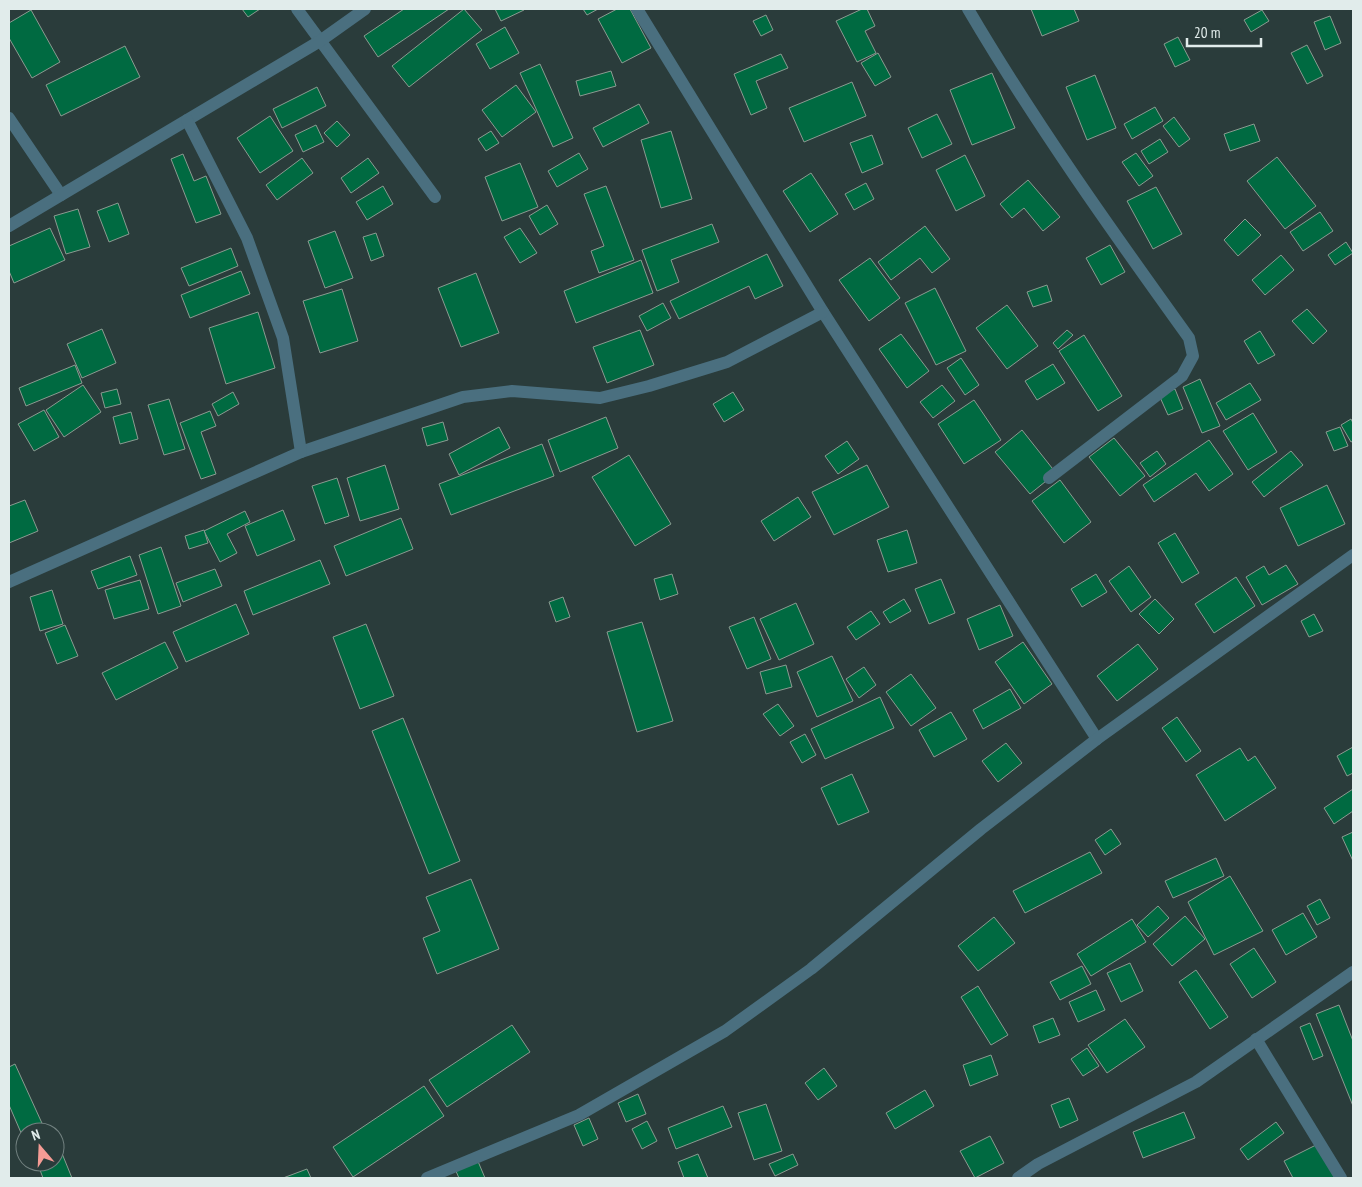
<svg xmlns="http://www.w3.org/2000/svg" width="1362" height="1187" font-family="'PT Sans Narrow',sans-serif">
<rect width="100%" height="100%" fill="#2a3c3b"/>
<g fill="#006a41" stroke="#8b9a91">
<polygon points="242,9 260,9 248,17"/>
<polygon points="404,9 449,9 378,57 364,36"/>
<polygon points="464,9 482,30 409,87 392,66"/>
<polygon points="495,9 524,9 524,10 501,21"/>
<polygon points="583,9 598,9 587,15"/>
<polygon points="617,9 630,9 651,48 622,63 598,19"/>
<polygon points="862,9 867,9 875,26 865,31 876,53 857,62 836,21"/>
<polygon points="1031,9 1074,9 1079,21 1042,36"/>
<polygon points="31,10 60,62 32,78 9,38 9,23"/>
<polygon points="1262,10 1269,21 1251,32 1244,20"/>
<polygon points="766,15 773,30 761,36 753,21"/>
<polygon points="1330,16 1341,43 1325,50 1314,22"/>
<polygon points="505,27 519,53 490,69 476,44"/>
<polygon points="1178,37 1190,60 1175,67 1164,44"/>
<polygon points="1307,45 1323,76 1307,84 1291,53"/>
<polygon points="125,46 140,77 61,116 46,85"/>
<polygon points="878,53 891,77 875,86 861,63"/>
<polygon points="781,54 788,68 756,81 767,108 751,115 734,74"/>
<polygon points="540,64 573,138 553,147 520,73"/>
<polygon points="611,71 616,86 580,96 576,81"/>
<polygon points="992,73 1015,128 972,145 950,90"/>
<polygon points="1095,75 1116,128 1087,140 1066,87"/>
<polygon points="852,82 866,116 804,142 789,108"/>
<polygon points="516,85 536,112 502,137 482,110"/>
<polygon points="317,87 326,106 282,128 273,109"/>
<polygon points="639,104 649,123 603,147 593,128"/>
<polygon points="1155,107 1163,121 1132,139 1124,124"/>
<polygon points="937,114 952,144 922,158 908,128"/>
<polygon points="270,116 293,151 260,173 237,138"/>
<polygon points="1174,117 1190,139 1179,147 1163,126"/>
<polygon points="337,121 350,135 337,147 324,133"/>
<polygon points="1254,124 1260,141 1230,151 1224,134"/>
<polygon points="316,125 324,142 303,152 295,135"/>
<polygon points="491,131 499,143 486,151 478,139"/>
<polygon points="671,131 692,199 661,208 641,140"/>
<polygon points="872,135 883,164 862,173 850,143"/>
<polygon points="1160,139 1168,152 1149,164 1141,151"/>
<polygon points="579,153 588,169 557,187 548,171"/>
<polygon points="1136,153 1153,176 1139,186 1122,162"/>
<polygon points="183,154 194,181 206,176 221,214 196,223 171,159"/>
<polygon points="965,155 985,196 956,211 936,170"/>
<polygon points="1277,157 1316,206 1285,229 1247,181"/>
<polygon points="302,158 313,173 277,200 266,185"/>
<polygon points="368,158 379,173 351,193 341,178"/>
<polygon points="520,163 538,207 502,221 485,177"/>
<polygon points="811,173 838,214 810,232 783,191"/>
<polygon points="1028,180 1060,217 1043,231 1024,208 1012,218 1000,204"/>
<polygon points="866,183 874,199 854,210 845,194"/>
<polygon points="383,186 393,204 367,220 356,202"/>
<polygon points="606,186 634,260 599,273 591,251 604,246 584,194"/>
<polygon points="1156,187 1182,234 1153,249 1127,201"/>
<polygon points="118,203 129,234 109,242 97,211"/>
<polygon points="547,205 558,224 540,235 529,216"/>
<polygon points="78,209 90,247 66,254 54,216"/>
<polygon points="1320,212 1333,231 1303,251 1290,232"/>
<polygon points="1245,219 1261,235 1238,256 1224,240"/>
<polygon points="712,224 719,242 671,260 679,282 657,291 642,250"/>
<polygon points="925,226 950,259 932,273 920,258 891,280 878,262"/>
<polygon points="50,228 65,260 14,283 9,271 9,246"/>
<polygon points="520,228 537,253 520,263 504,237"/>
<polygon points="335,231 353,278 325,288 308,241"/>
<polygon points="376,233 384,256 371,261 363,237"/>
<polygon points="1346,242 1353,253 1335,265 1328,255"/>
<polygon points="1110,245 1125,272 1101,285 1086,258"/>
<polygon points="231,248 238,266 189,286 181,268"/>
<polygon points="767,254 783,286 755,299 749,286 679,319 670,301"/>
<polygon points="1281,255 1294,270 1265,295 1252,280"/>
<polygon points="870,258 900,298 869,321 839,280"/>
<polygon points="641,260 653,293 576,323 564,291"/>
<polygon points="241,271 250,294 190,318 181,295"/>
<polygon points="476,273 499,333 461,347 438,288"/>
<polygon points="1047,285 1052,301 1033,307 1027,292"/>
<polygon points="935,288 966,351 936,365 905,303"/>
<polygon points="342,289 358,341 320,353 303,301"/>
<polygon points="663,303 671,318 647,331 639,316"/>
<polygon points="1007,305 1038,346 1007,369 976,328"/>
<polygon points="1307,309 1327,331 1313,344 1292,321"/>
<polygon points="258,312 275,368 226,384 209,328"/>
<polygon points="102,329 116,363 82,378 67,344"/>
<polygon points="640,330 654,365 607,383 593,347"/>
<polygon points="1067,330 1073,335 1058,349 1053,343"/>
<polygon points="1260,331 1275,355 1258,364 1244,341"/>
<polygon points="901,334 929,371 907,388 879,349"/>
<polygon points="1084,335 1122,396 1098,411 1059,351"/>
<polygon points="961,358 979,385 965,395 947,368"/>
<polygon points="1053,364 1065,383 1037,400 1025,381"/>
<polygon points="75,365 82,383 26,406 19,388"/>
<polygon points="1200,379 1220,426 1202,433 1183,387"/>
<polygon points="1250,383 1261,400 1226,420 1216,403"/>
<polygon points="83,385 101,412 64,437 46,410"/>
<polygon points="942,385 955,401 933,418 920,402"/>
<polygon points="117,389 121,404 105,408 101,393"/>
<polygon points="1175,389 1183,409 1168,415 1159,395"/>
<polygon points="233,392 239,404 218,416 212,404"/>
<polygon points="733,392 744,410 724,422 713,404"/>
<polygon points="169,399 185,449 164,455 148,405"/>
<polygon points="974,400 1001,440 964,464 938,424"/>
<polygon points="44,410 59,437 34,451 18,424"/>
<polygon points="210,411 216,426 201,432 216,474 201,479 180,423"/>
<polygon points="131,412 138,439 120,444 113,417"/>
<polygon points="1253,413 1277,452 1248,470 1223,431"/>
<polygon points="606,417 618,448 560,472 548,440"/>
<polygon points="1351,419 1353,423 1353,441 1351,442 1341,425"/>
<polygon points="443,422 448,440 427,446 422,428"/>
<polygon points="499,427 510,448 459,475 449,454"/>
<polygon points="1340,427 1348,446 1334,451 1326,432"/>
<polygon points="1022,430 1056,473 1030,494 995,452"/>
<polygon points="1114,438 1145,476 1120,496 1089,457"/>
<polygon points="1209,440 1233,474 1209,491 1196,473 1154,502 1143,485"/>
<polygon points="847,441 859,459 838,474 825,456"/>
<polygon points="542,444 554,476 451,515 439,484"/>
<polygon points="1157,451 1166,464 1150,477 1140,463"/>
<polygon points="1291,451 1303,465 1264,497 1252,482"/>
<polygon points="629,455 671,524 635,546 592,477"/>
<polygon points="385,465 399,509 360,521 347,478"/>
<polygon points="867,465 889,507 834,535 812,492"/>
<polygon points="337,478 349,516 325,524 312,486"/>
<polygon points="1060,480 1091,522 1064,543 1032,501"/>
<polygon points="1327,485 1345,524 1298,546 1280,508"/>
<polygon points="798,497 811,517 774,541 761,521"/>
<polygon points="25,500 38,531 9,543 9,506"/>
<polygon points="283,510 295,540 257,556 245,526"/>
<polygon points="245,511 250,522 227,534 237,553 220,562 204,531"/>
<polygon points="401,518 413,549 346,576 334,546"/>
<polygon points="204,530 208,543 189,549 185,536"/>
<polygon points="907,530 917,563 888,572 877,540"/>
<polygon points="1175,533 1199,573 1182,583 1158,543"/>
<polygon points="161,547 181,606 158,614 139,555"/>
<polygon points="130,556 137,575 98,589 91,571"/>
<polygon points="320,560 330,584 253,615 244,591"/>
<polygon points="1286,565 1298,584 1262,605 1246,577 1264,566 1269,575"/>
<polygon points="1129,566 1151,597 1131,612 1109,581"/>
<polygon points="215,569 222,586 183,602 176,583"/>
<polygon points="672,574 678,594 660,600 654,579"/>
<polygon points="1096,574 1107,592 1082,607 1071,589"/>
<polygon points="1236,577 1255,606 1214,633 1195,604"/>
<polygon points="941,579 955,613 929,624 915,589"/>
<polygon points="140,580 149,609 114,619 105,590"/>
<polygon points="52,590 63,624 40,631 30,597"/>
<polygon points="563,597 570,617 556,622 549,602"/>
<polygon points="904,599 911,611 890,623 883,612"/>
<polygon points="1155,599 1174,619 1159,634 1139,614"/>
<polygon points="796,603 814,644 779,660 760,619"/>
<polygon points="236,604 249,634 186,662 173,632"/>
<polygon points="1000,605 1013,636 979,650 967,619"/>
<polygon points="871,611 880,624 856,640 847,627"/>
<polygon points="1314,614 1323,631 1309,637 1301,621"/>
<polygon points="754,617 771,659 747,669 729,627"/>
<polygon points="642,622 673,721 637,732 607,632"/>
<polygon points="366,624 394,696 360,709 333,637"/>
<polygon points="65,625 78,656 57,664 45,633"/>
<polygon points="165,642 178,668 116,700 102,673"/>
<polygon points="1023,642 1052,684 1024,704 995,662"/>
<polygon points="1138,644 1158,669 1117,701 1097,676"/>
<polygon points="832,656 853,701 817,717 797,672"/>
<polygon points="786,665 792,687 766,694 760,672"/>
<polygon points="864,667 876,685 859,698 846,679"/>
<polygon points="911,674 936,708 911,726 886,692"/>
<polygon points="1010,689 1021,708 983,729 973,710"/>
<polygon points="880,697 894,728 825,759 811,729"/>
<polygon points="778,704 794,726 780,736 763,714"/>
<polygon points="951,712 967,739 934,757 919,730"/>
<polygon points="1177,717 1201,751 1186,762 1162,728"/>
<polygon points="403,718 460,861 429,874 372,731"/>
<polygon points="805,734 816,755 802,763 790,742"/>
<polygon points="1006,743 1022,763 998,782 982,761"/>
<polygon points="1353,747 1353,773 1347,776 1337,756"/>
<polygon points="1240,748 1248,761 1255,756 1276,788 1225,821 1196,775"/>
<polygon points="852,774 869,812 838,825 821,788"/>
<polygon points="1353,789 1353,811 1334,824 1324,808"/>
<polygon points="1111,829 1121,844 1105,855 1095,840"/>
<polygon points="1353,832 1353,861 1342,837"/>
<polygon points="1090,852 1102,873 1025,913 1013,891"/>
<polygon points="1216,858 1224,876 1173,898 1165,881"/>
<polygon points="1230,876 1263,931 1214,955 1188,902"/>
<polygon points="471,879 499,949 437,974 423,938 440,931 426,897"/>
<polygon points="1320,899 1330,918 1317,925 1307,906"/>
<polygon points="1158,906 1169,918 1148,937 1137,925"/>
<polygon points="1303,913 1317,937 1286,955 1272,930"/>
<polygon points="1185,916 1205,939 1172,966 1153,944"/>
<polygon points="994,917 1015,943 978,971 958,946"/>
<polygon points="1132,919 1146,942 1091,976 1077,954"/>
<polygon points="1254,948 1276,982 1252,998 1230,964"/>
<polygon points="1130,963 1143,991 1121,1002 1107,973"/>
<polygon points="1082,966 1091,984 1060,1000 1050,982"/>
<polygon points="1196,970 1228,1017 1210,1029 1179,982"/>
<polygon points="978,986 1008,1035 991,1045 961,997"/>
<polygon points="1096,990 1105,1010 1078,1022 1069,1002"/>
<polygon points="1339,1005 1353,1041 1353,1106 1316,1014"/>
<polygon points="1053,1018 1060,1035 1039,1043 1033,1026"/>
<polygon points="1125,1019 1145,1047 1107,1073 1088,1045"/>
<polygon points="1310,1023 1323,1056 1313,1060 1300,1027"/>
<polygon points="512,1025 530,1052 447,1107 429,1080"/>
<polygon points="1087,1048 1099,1066 1083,1076 1071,1059"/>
<polygon points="991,1055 998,1075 970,1086 963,1065"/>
<polygon points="15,1064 46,1132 25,1132 25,1142 9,1105 9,1067"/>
<polygon points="824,1068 837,1086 818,1100 805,1083"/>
<polygon points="424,1086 444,1116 353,1177 333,1147"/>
<polygon points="925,1090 934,1106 895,1129 886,1113"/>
<polygon points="638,1094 646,1114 626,1122 618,1103"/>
<polygon points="1069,1098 1078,1120 1060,1128 1051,1105"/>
<polygon points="766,1104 782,1151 754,1160 738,1113"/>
<polygon points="723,1106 732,1127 676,1149 668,1128"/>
<polygon points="1184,1112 1195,1138 1143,1158 1133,1132"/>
<polygon points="589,1118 598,1139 583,1146 574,1125"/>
<polygon points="647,1121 657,1141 642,1149 632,1129"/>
<polygon points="1276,1122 1284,1133 1248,1160 1240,1149"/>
<polygon points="990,1136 1004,1163 975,1178 960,1151"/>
<polygon points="1322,1142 1336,1178 1293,1178 1284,1161"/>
<polygon points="61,1151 72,1178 43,1178 37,1162 55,1162 55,1153"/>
<polygon points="698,1154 708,1178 684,1178 678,1162"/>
<polygon points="793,1154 798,1165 775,1176 769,1164"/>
<polygon points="477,1159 485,1178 459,1178 455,1169"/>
<polygon points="307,1169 311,1178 283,1178"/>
</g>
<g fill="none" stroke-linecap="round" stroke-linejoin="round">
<g stroke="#4a6f7f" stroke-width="12">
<polyline points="297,9 435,197"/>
<polyline points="637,9 823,312 1097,739"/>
<path d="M968,9c67,114 144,222 221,329l4,18 -11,20 -133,102"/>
<polyline points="9,118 61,195"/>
<polyline points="9,226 320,41 365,9"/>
<polyline points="301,452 463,397 512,391 600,398 649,386 727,362 823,312"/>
<polyline points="9,582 301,452 283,338 247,238 187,120"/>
<polyline points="1256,1039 1341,1178"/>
<polyline points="427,1178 579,1115 725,1031 811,969 981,829 1097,739 1353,555"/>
<polyline points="1018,1178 1038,1164 1196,1082 1353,972"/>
</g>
</g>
<rect width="1362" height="1187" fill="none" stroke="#e1eceb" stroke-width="20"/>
<g transform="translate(40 1147) rotate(341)"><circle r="24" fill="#2a3c3b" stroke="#738281"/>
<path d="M0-4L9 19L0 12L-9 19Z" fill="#f59c95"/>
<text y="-8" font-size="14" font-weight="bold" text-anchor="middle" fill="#e1eceb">N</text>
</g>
<path d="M1187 38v8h74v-8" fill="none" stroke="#e1eceb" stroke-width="2.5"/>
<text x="1194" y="38" font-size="15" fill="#e1eceb" stroke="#2a3c3b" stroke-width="4" paint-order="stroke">20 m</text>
</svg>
